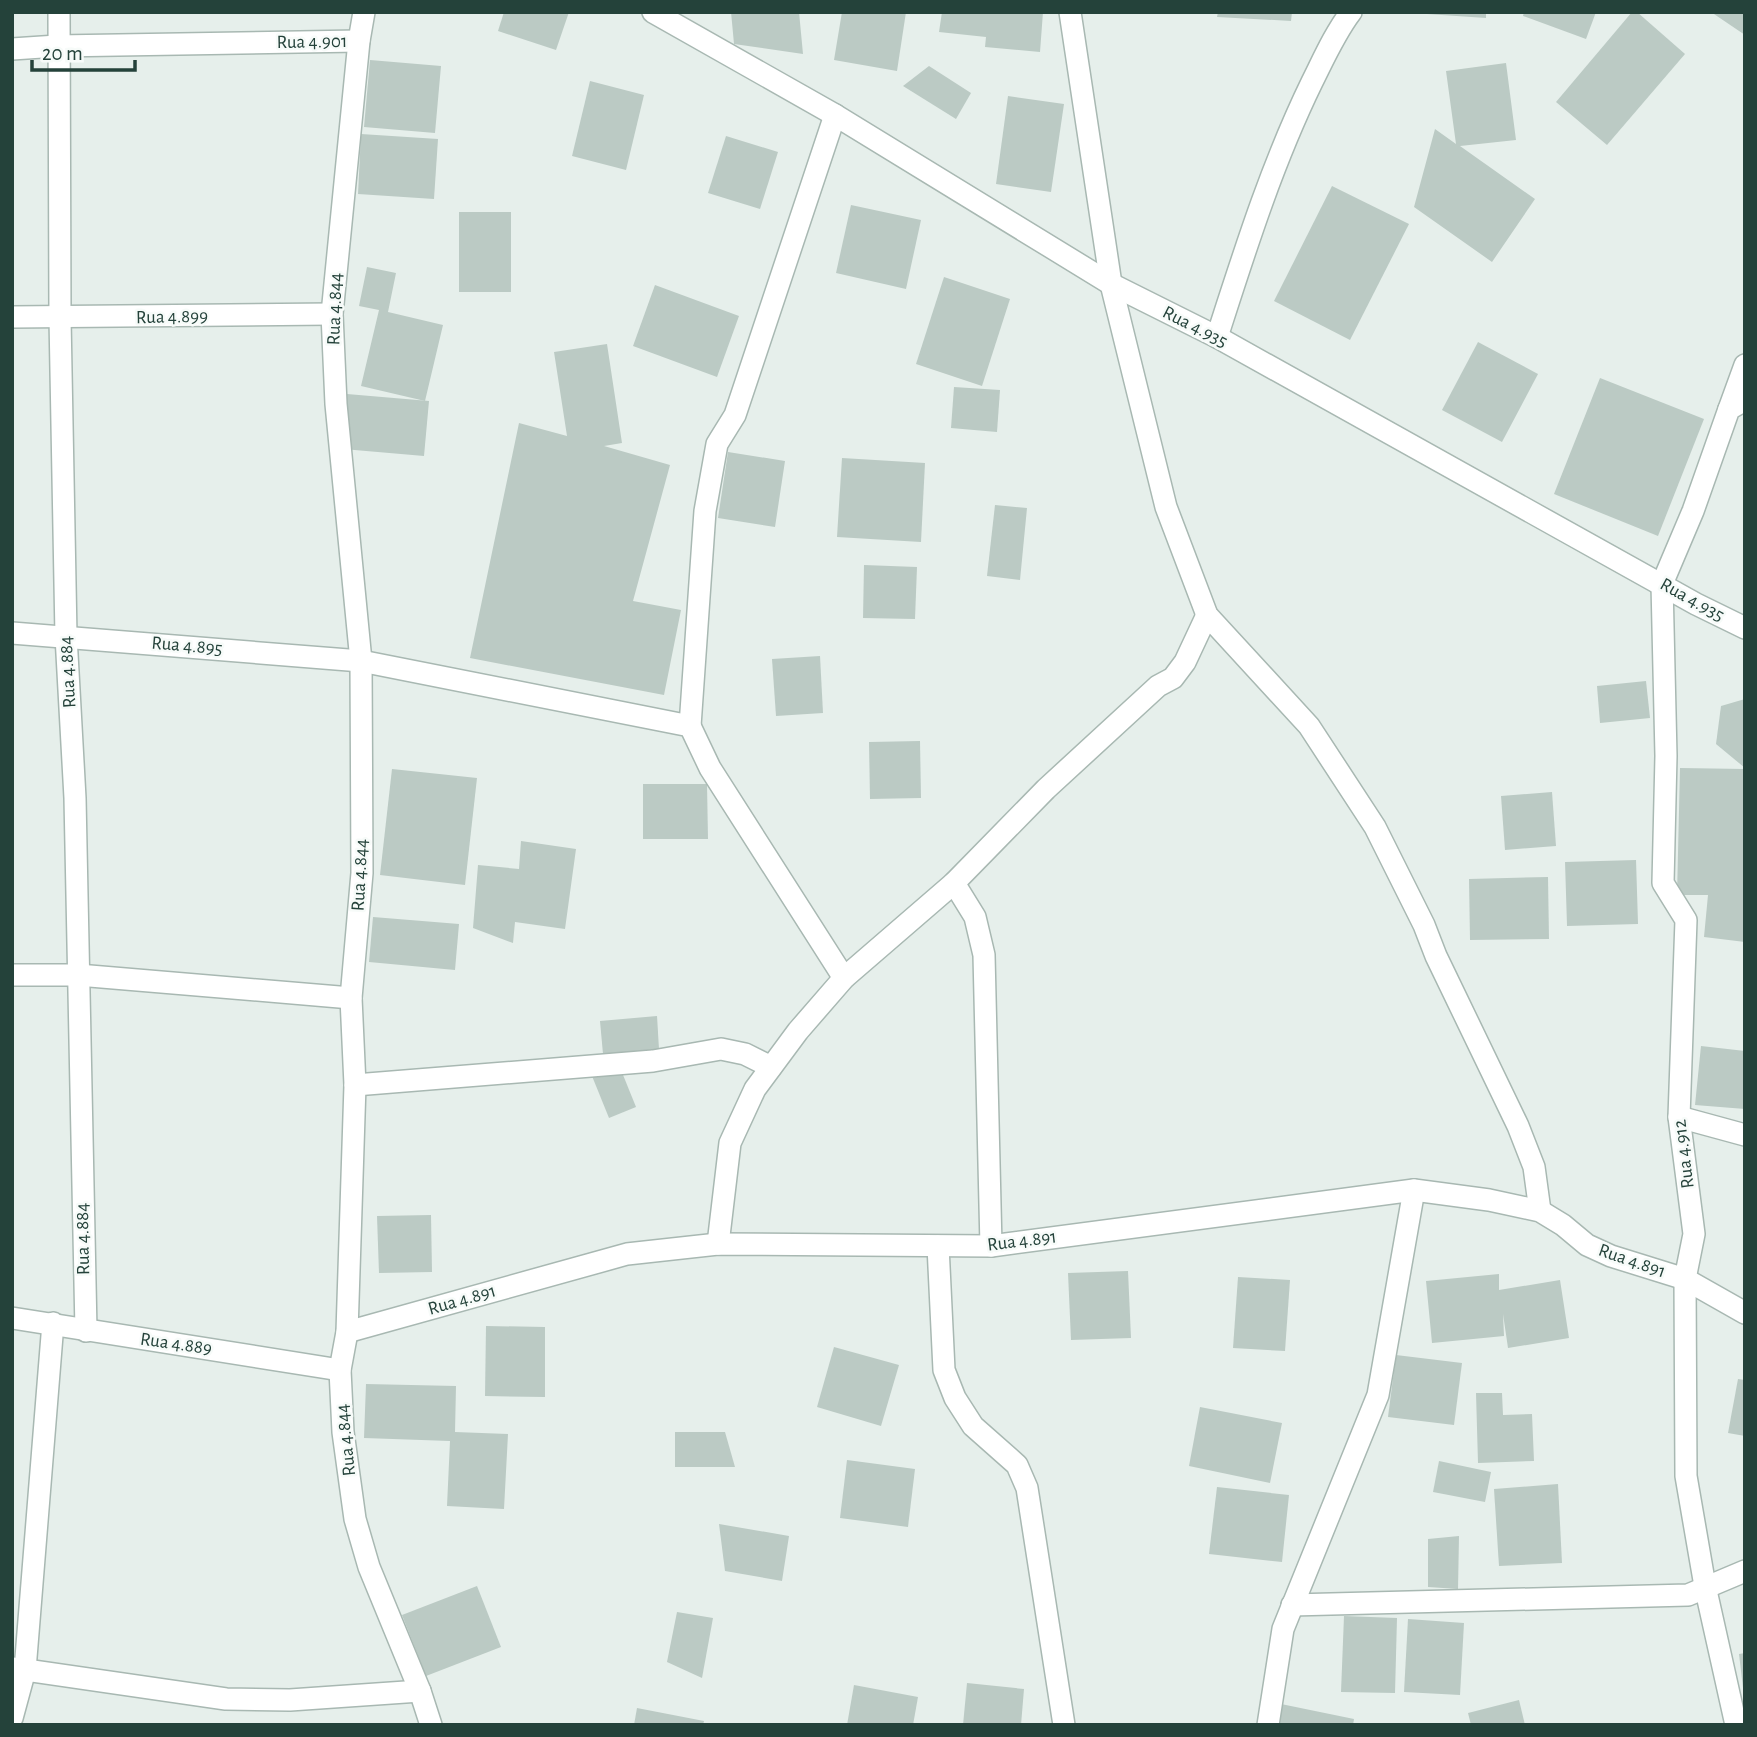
<svg xmlns="http://www.w3.org/2000/svg" width="1757" height="1737" font-family="'Alegreya Sans',sans-serif">
<rect width="100%" height="100%" fill="#e6efeb"/>
<g fill="#bbcac4">
<polygon points="504,12 569,12 556,50 498,31"/>
<polygon points="731,12 799,12 803,54 734,44"/>
<polygon points="842,12 906,12 897,71 834,60"/>
<polygon points="942,12 1043,12 1040,52 985,47 986,37 939,32"/>
<polygon points="1218,12 1292,12 1291,21 1217,17"/>
<polygon points="1427,12 1486,12 1486,18 1427,14"/>
<polygon points="1524,12 1596,12 1586,39 1523,16"/>
<polygon points="1632,12 1637,12 1685,54 1607,145 1556,102"/>
<polygon points="1711,12 1745,12 1745,35"/>
<polygon points="370,60 441,66 435,133 364,127"/>
<polygon points="1506,63 1516,140 1460,146 1535,199 1492,262 1414,207 1435,129 1456,144 1446,71"/>
<polygon points="929,66 971,93 956,119 903,86"/>
<polygon points="590,81 644,95 626,170 572,156"/>
<polygon points="1008,96 1064,104 1051,192 996,184"/>
<polygon points="361,134 438,139 434,199 358,194"/>
<polygon points="726,136 778,152 760,209 708,193"/>
<polygon points="1332,186 1409,224 1350,340 1274,301"/>
<polygon points="851,205 921,220 906,289 836,273"/>
<rect x="459" y="212" width="52" height="80"/>
<polygon points="367,267 396,273 388,312 443,325 425,401 361,386 379,310 359,306"/>
<polygon points="944,277 1010,299 982,386 916,364"/>
<polygon points="655,285 739,316 717,377 633,346"/>
<polygon points="1478,342 1538,374 1502,442 1442,410"/>
<polygon points="607,344 622,443 604,446 670,465 633,601 681,610 664,695 470,658 519,423 567,436 554,352"/>
<polygon points="1600,378 1704,419 1658,536 1554,494"/>
<polygon points="954,387 1000,390 997,432 951,428"/>
<polygon points="347,394 429,401 424,456 343,449"/>
<polygon points="728,452 785,461 775,527 718,518"/>
<polygon points="842,458 925,463 921,542 837,537"/>
<polygon points="995,505 1027,508 1020,580 987,576"/>
<polygon points="864,565 917,567 915,619 863,618"/>
<polygon points="820,656 823,713 776,716 772,659"/>
<polygon points="1646,681 1650,718 1600,723 1597,686"/>
<polygon points="1745,699 1745,768 1716,744 1721,706"/>
<polygon points="920,741 921,798 870,799 869,742"/>
<polygon points="1680,768 1745,769 1745,942 1704,937 1708,895 1677,895"/>
<polygon points="392,769 477,778 465,885 380,875"/>
<polygon points="643,784 707,784 708,839 643,839"/>
<polygon points="1552,792 1556,846 1505,850 1501,796"/>
<polygon points="521,841 576,849 565,929 515,922 513,943 473,928 478,865 519,869"/>
<polygon points="1636,860 1638,924 1567,926 1565,862"/>
<polygon points="1548,877 1549,939 1470,940 1469,879"/>
<polygon points="373,917 459,924 455,970 369,962"/>
<polygon points="657,1016 659,1049 603,1054 600,1021"/>
<polygon points="1701,1046 1745,1051 1745,1109 1695,1105"/>
<polygon points="619,1065 636,1107 609,1118 592,1076"/>
<polygon points="431,1215 432,1272 379,1273 377,1216"/>
<polygon points="1128,1271 1131,1338 1071,1340 1068,1273"/>
<polygon points="1499,1274 1499,1290 1560,1280 1569,1338 1508,1348 1503,1314 1504,1336 1432,1343 1426,1281"/>
<polygon points="1238,1277 1290,1280 1285,1351 1233,1348"/>
<polygon points="486,1326 545,1327 545,1397 485,1396"/>
<polygon points="834,1347 899,1365 881,1426 817,1407"/>
<polygon points="1396,1355 1462,1363 1454,1425 1388,1417"/>
<polygon points="1738,1379 1745,1380 1745,1436 1728,1433"/>
<polygon points="366,1384 456,1386 455,1432 508,1434 504,1509 447,1506 450,1441 364,1438"/>
<polygon points="1476,1393 1502,1393 1503,1415 1532,1414 1534,1461 1478,1463"/>
<polygon points="1200,1407 1282,1423 1270,1483 1189,1466"/>
<polygon points="675,1432 725,1432 735,1467 675,1467"/>
<polygon points="847,1460 915,1469 908,1527 840,1518"/>
<polygon points="1439,1461 1491,1472 1485,1502 1433,1492"/>
<polygon points="1558,1484 1562,1563 1499,1566 1494,1489"/>
<polygon points="1217,1487 1289,1495 1282,1562 1209,1554"/>
<polygon points="719,1524 789,1536 782,1581 725,1571"/>
<polygon points="1459,1536 1458,1589 1428,1587 1428,1539"/>
<polygon points="477,1586 501,1647 426,1676 402,1615"/>
<polygon points="677,1612 713,1618 702,1678 667,1662"/>
<polygon points="1344,1616 1397,1618 1395,1693 1341,1692"/>
<polygon points="1408,1619 1464,1623 1460,1695 1404,1692"/>
<polygon points="1745,1653 1745,1688 1743,1688 1739,1654"/>
<polygon points="967,1683 1024,1689 1021,1725 963,1725"/>
<polygon points="854,1685 918,1697 913,1725 847,1725"/>
<polygon points="1519,1700 1525,1725 1471,1725 1468,1713"/>
<polygon points="1281,1704 1354,1719 1353,1725 1276,1725"/>
<polygon points="637,1708 704,1721 703,1725 634,1725"/>
</g>
<g fill="none" stroke-linecap="round" stroke-linejoin="round">
<g stroke="#a8b8b2" stroke-width="24">
<g id="street">
<polyline points="59,12 60,318 66,636 75,798 86,1331"/>
<polyline points="364,12 359,41 332,314 336,404 361,661 362,873 351,998 355,1085 347,1332 340,1370 343,1432 355,1519 369,1567 420,1691 431,1725"/>
<polyline points="653,12 835,115 1111,284 1217,337 1696,604 1745,628"/>
<polyline points="1070,12 1111,284 1166,507 1207,615 1309,726 1375,827 1424,925 1436,956 1518,1126 1534,1167 1540,1211"/>
<polyline points="12,49 57,46 359,41"/>
<polyline points="12,317 332,314"/>
<path d="M1217,337c28,-87 55,-173 95,-255 12,-24 23,-49 39,-70"/>
<polyline points="1729,409 1745,365"/>
<polyline points="12,633 361,661 690,726 710,768 844,978"/>
<polyline points="690,726 705,511 717,444 735,415 835,115"/>
<polyline points="954,883 975,917 984,955 991,1246"/>
<polyline points="12,975 78,975 351,998"/>
<polyline points="355,1085 653,1061 721,1049 745,1054 771,1067"/>
<polyline points="1679,1117 1745,1135"/>
<polyline points="718,1244 730,1143 755,1089 798,1031 844,978 954,883 1046,789 1158,686 1173,678 1185,662 1207,615"/>
<polyline points="938,1246 944,1370 955,1398 973,1426 1017,1465 1027,1488 1064,1725"/>
<polyline points="12,1318 340,1370"/>
<polyline points="347,1332 627,1254 718,1244 991,1246 1414,1190 1489,1200 1540,1211 1563,1225 1587,1245 1611,1256 1685,1279 1745,1313"/>
<polyline points="1292,1605 1688,1595 1745,1571"/>
<polyline points="12,1668 226,1699 290,1700 420,1691"/>
<polyline points="12,1718 25,1670 53,1323"/>
<polyline points="1268,1725 1283,1629 1378,1395 1414,1190"/>
<polyline points="1736,1725 1705,1586 1686,1476 1685,1279 1694,1234 1679,1117 1686,920 1663,883 1666,756 1662,584 1693,511 1729,409 1745,400"/>
</g>
</g>
<use href="#street" stroke="#fff" stroke-width="21"/>
</g>
<g text-anchor="middle" dominant-baseline="central" stroke-width="5" stroke-linejoin="round" paint-order="stroke">
<g font-size="19" fill="#24423a" stroke="#f7fbf9">
<text transform="translate(312 42) rotate(-1)">Rua 4.901</text>
<text transform="translate(335 309) rotate(-88)">Rua 4.844</text>
<text transform="translate(172 317) rotate(-1)">Rua 4.899</text>
<text transform="translate(1195 327) rotate(27)">Rua 4.935</text>
<text transform="translate(1692 600) rotate(29)">Rua 4.935</text>
<text transform="translate(187 646) rotate(5)">Rua 4.895</text>
<text transform="translate(68 672) rotate(-93)">Rua 4.884</text>
<text transform="translate(360 875) rotate(-87)">Rua 4.844</text>
<text transform="translate(1684 1154) rotate(-97)">Rua 4.912</text>
<text transform="translate(83 1239) rotate(-91)">Rua 4.884</text>
<text transform="translate(1022 1241) rotate(-7)">Rua 4.891</text>
<text transform="translate(1632 1261) rotate(19)">Rua 4.891</text>
<text transform="translate(462 1300) rotate(-16)">Rua 4.891</text>
<text transform="translate(176 1344) rotate(8)">Rua 4.889</text>
<text transform="translate(346 1440) rotate(-96)">Rua 4.844</text>
</g>
</g>
<rect width="1757" height="1737" fill="none" stroke="#24423a" stroke-width="28"/>
<path d="M32 60v10h103v-10" fill="none" stroke="#24423a" stroke-width="3.5"/>
<text x="42" y="60" font-size="21" fill="#24423a" stroke="#f7fbf9" stroke-width="5" paint-order="stroke">20 m</text>
</svg>
